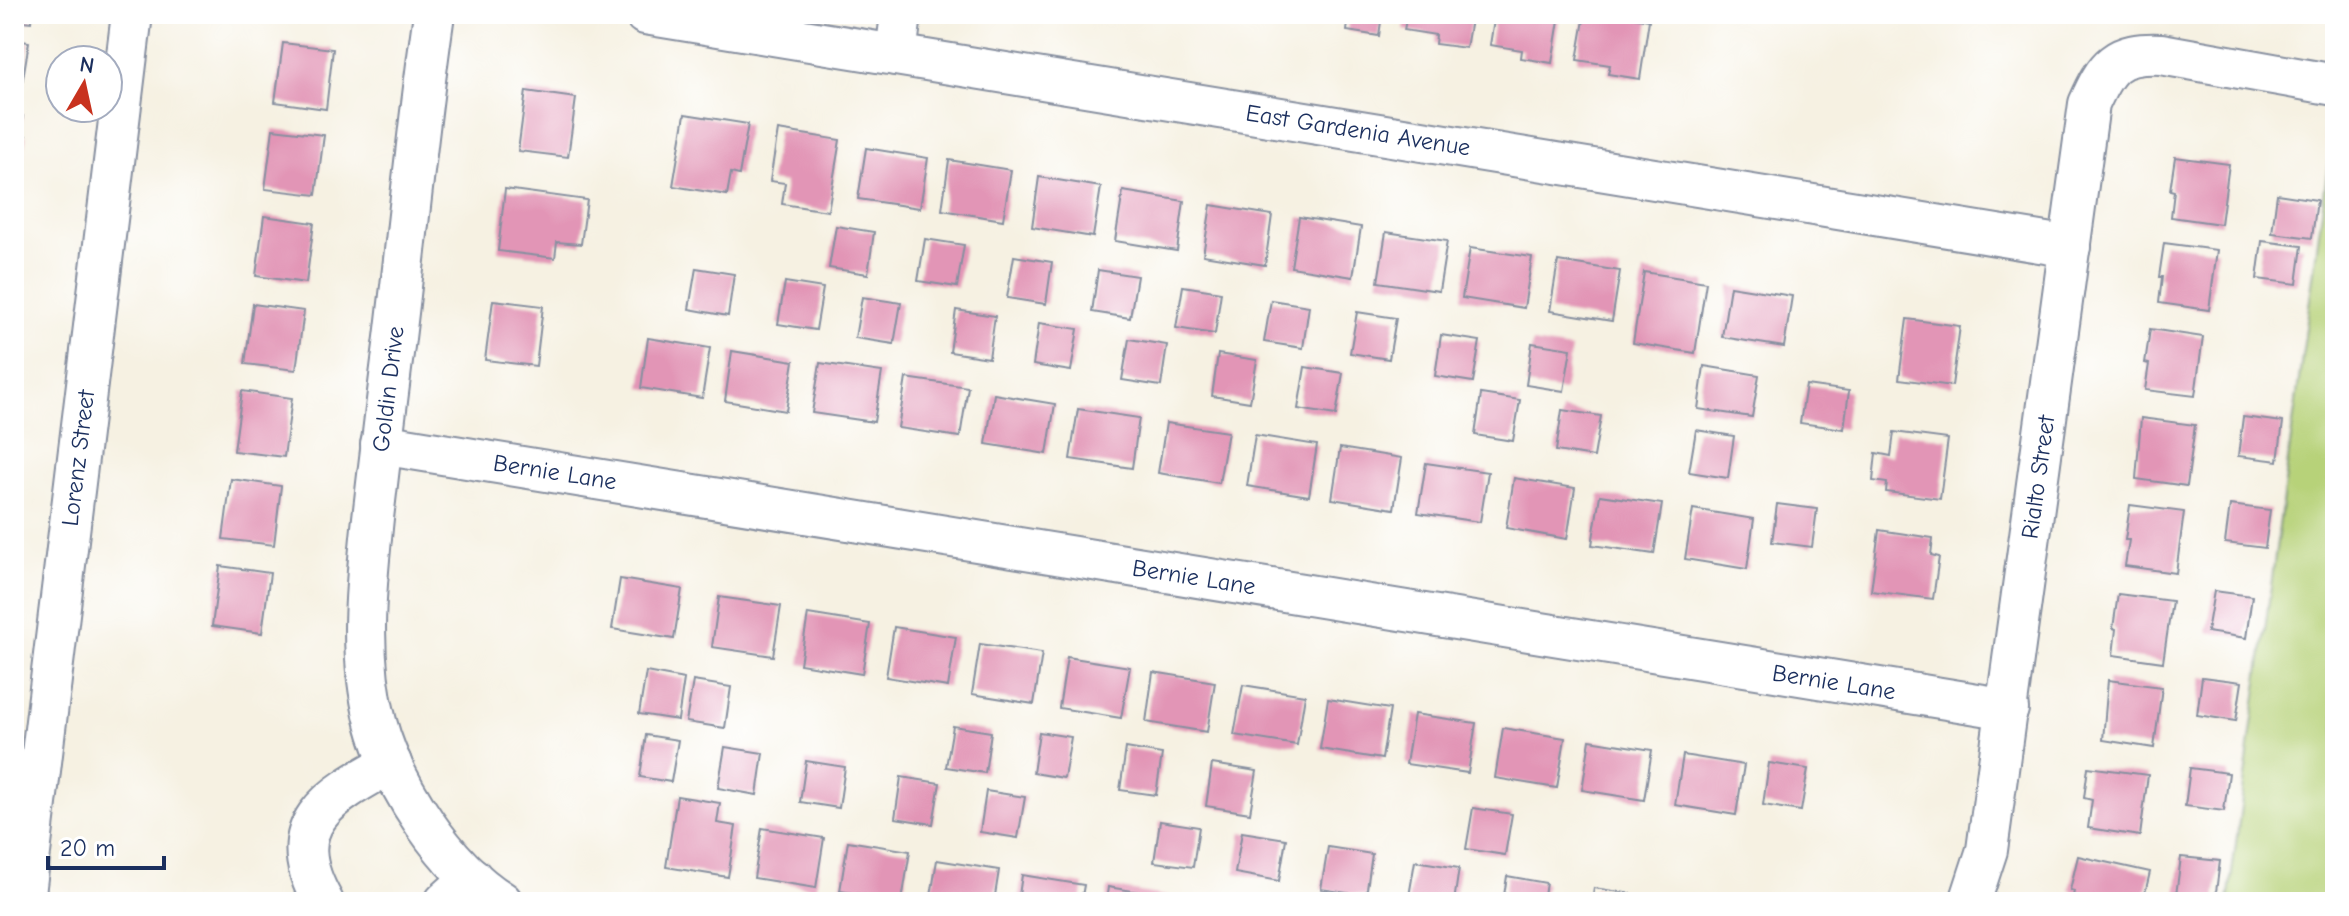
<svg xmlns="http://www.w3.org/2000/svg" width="2349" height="916" font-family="'Comic Neue',sans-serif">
<rect width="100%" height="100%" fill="#fff"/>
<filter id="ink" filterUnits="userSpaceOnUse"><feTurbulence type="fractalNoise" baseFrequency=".0125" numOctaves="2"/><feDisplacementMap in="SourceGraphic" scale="16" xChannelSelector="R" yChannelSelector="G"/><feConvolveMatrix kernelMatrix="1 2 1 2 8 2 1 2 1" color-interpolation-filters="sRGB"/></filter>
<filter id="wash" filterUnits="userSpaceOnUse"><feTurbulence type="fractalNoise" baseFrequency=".006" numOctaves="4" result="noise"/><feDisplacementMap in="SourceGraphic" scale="32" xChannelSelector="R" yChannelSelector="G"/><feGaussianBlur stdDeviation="1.8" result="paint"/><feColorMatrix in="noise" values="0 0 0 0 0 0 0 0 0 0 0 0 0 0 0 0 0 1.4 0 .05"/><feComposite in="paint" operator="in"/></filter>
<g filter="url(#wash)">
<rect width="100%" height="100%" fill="#f6f1e2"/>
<polygon fill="#b7d279" stroke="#69806c" stroke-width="2" points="2331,144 2335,144 2335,902 2228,902"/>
<g id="blocks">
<g fill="#e295b6">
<polygon points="14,14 32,14 31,22 14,20"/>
<polygon points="1264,14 1293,14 1292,20"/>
<polygon points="1316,14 1382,14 1379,36 1347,31 1348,23 1316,17"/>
<polygon points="1407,14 1472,14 1466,48 1435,44 1436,35 1404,30"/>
<polygon points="1495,14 1560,14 1552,63 1521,58 1522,50 1490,45"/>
<polygon points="1585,14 1617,14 1649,20 1640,79 1608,74 1610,65 1577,60"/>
<polygon points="14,40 29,42 21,90 14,89"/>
<polygon points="283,43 333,49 326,109 275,102"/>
<polygon points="526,91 576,98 568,157 518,151"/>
<polygon points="14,114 23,116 20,135 26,136 22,167 14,166"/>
<polygon points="685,114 748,124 739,175 731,173 727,195 673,186"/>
<polygon points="273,129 324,135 316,195 265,189"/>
<polygon points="778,130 840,140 828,211 782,204 785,183 770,181"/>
<polygon points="866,148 928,158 920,208 858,199"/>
<polygon points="2175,157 2229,164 2221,224 2171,217 2174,191 2170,190"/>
<polygon points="949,160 1011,170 1003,220 942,210"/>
<polygon points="1039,177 1101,187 1093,237 1032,227"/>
<polygon points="505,189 587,200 581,244 557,242 555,258 498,251"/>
<polygon points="1123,191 1184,201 1177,251 1115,241"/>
<polygon points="2277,194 2317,200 2312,238 2272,233"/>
<polygon points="1211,205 1272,215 1265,265 1203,255"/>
<polygon points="264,216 314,223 306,283 256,276"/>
<polygon points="1299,217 1361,227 1353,277 1291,267"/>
<polygon points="836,226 874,232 868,274 829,268"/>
<polygon points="1386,232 1447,241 1439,291 1378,282"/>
<polygon points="925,239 964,245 957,287 918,281"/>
<polygon points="2262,241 2302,246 2297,284 2257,279"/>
<polygon points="2164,243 2217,250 2209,310 2159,303 2162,277 2159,277"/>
<polygon points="1470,248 1532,257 1524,308 1462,298"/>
<polygon points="1014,256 1052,262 1046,304 1007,298"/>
<polygon points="1558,261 1620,271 1612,321 1550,311"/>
<polygon points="696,268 734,274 728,316 689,309"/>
<polygon points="1098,270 1137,276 1130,318 1092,312"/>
<polygon points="1644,272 1706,282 1695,353 1633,343"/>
<polygon points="785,282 823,288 816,330 778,324"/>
<polygon points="1183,286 1221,292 1215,334 1176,328"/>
<polygon points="1730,286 1792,296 1784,347 1722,337"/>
<polygon points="862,297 901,303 894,344 855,338"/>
<polygon points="493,300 543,306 536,366 485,360"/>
<polygon points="1271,300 1309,306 1303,348 1264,342"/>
<polygon points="253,304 304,311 296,370 245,364"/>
<polygon points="956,310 995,316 989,358 950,352"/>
<polygon points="1357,312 1396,318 1389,359 1350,353"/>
<polygon points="1907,319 1960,326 1952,386 1899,379"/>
<polygon points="1039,323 1078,329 1071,371 1033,365"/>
<polygon points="2150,329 2203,337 2195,396 2145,390 2149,364 2145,363"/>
<polygon points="1441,335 1480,341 1473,382 1435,376"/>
<polygon points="648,338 710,348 702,398 641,388"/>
<polygon points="1129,339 1167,345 1161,386 1122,380"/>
<polygon points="1532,343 1571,349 1564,391 1526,385"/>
<polygon points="732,351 794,361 786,411 725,401"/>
<polygon points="1218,354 1257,360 1250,402 1212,396"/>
<polygon points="820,363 882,372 874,422 812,413"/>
<polygon points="1704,366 1759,375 1752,417 1698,409"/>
<polygon points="1305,367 1343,373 1336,415 1298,409"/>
<polygon points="906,378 968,387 960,437 898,428"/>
<polygon points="1806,385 1849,391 1844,429 1800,423"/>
<polygon points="242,391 292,398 284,457 234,451"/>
<polygon points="994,394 1055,404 1047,454 986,444"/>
<polygon points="1481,394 1520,400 1513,441 1475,435"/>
<polygon points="1078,409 1139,418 1132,468 1070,459"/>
<polygon points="1562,410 1601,416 1594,457 1556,451"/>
<polygon points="2243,417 2283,422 2278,461 2238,456"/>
<polygon points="2141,418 2195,425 2187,486 2136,479"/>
<polygon points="1166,423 1228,432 1219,483 1158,473"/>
<polygon points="1696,430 1734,436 1728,478 1689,472"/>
<polygon points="1894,432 1948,439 1940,499 1886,492 1887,483 1873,481 1876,453 1891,456"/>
<polygon points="1255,435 1317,445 1309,496 1247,486"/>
<polygon points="1340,448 1402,458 1394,509 1332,499"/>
<polygon points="1426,463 1488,472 1480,522 1418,513"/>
<polygon points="1514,478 1575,488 1567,539 1506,528"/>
<polygon points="231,479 281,486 274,545 223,539"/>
<polygon points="1600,495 1662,504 1654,554 1592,545"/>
<polygon points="1777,504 1817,509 1812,547 1772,542"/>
<polygon points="2130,505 2184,512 2176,573 2125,566 2129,540 2125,540"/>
<polygon points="2230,505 2270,510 2265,548 2225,543"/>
<polygon points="1693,509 1754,519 1747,569 1685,559"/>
<polygon points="1879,530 1933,538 1931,555 1939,557 1933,599 1871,591"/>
<polygon points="220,566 270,573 262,633 212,626"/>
<polygon points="620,579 682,589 674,639 612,629"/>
<polygon points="2214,591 2252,596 2246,638 2207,632"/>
<polygon points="2118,594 2172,601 2163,662 2113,655 2116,629 2113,628"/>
<polygon points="719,597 781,606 773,656 712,647"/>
<polygon points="808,614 870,624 862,674 800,664"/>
<polygon points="894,627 956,637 948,687 886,677"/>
<polygon points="980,644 1042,653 1034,704 972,694"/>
<polygon points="1067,657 1130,667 1121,718 1059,708"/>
<polygon points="646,672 684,679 678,720 639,714"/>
<polygon points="1153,672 1215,682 1207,732 1146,722"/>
<polygon points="2202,677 2242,682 2236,721 2197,715"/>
<polygon points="2108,680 2162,687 2154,748 2103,740"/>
<polygon points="693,681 731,687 725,728 686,722"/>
<polygon points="1243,685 1305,695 1297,745 1234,735"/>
<polygon points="1328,699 1390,709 1382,759 1320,749"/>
<polygon points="1414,714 1476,723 1468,773 1406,764"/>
<polygon points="953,726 991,732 985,773 946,767"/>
<polygon points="1503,728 1565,738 1557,788 1495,778"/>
<polygon points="1039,732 1071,737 1064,778 1033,773"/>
<polygon points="646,735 678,740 671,782 640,777"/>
<polygon points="1590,740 1652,750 1644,800 1582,790"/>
<polygon points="725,747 763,753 757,795 718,788"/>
<polygon points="1126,748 1162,754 1156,795 1120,790"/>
<polygon points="1683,755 1744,765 1736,815 1675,805"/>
<polygon points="806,761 845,767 839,808 800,802"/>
<polygon points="1769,763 1808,769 1801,811 1763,805"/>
<polygon points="1212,764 1257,771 1250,813 1206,806"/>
<polygon points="2088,767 2148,775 2140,836 2088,828 2092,800 2084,798"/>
<polygon points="2190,768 2229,773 2224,811 2185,806"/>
<polygon points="901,777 940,783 933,824 895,818"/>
<polygon points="986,791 1025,797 1018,838 980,832"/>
<polygon points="677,796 720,803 717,823 736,826 728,877 666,867"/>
<polygon points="1473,808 1512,814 1505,855 1466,849"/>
<polygon points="1160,821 1199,827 1193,867 1154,862"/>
<polygon points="762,828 824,838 816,888 754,878"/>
<polygon points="1242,832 1286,839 1279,881 1235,873"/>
<polygon points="848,841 910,851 902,901 840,891"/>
<polygon points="1328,847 1372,854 1366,896 1321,889"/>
<polygon points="2078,856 2150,872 2143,902 2072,902 2074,891 2070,890"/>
<polygon points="2181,857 2220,861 2215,900 2176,895"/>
<polygon points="937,860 999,870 994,902 930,902"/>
<polygon points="1415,861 1459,868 1454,902 1408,902"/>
<polygon points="1022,875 1084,885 1081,902 1018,902"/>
<polygon points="1507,876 1546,883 1543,902 1503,902"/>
<polygon points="1108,887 1170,897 1169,902 1106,902"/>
<polygon points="1594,888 1633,894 1631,902 1592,902"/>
</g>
</g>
</g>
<g filter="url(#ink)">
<use href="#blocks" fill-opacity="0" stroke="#8890a0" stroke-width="2"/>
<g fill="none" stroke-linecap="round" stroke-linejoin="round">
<g stroke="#8890a0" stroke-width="44">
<g id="minor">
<path d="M434,14c-16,108 -26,216 -39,324 -8,60 -15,120 -22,180 -7,69 -15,136 3,204 17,64 70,145 126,180"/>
<polyline points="645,14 2070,247"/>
<polyline points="896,55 901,14"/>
<polyline points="381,444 2008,709"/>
<polyline points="24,902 132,14"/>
<path d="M323,902c-44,-78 6,-105 68,-139"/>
<polyline points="445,902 472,878"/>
<path d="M1970,902l17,-52 102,-746c17,-38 26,-52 72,-50l174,31"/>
</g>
</g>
<use href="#minor" stroke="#fff" stroke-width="40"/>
</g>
</g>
<g text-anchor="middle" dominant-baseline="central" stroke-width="7" stroke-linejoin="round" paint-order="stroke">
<g font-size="24" fill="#1b2f5e" stroke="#fff">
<text transform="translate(1358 130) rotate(9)">East Gardenia Avenue</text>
<text transform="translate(388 389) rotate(-83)">Goldin Drive</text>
<text transform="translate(78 458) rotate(-83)">Lorenz Street</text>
<text transform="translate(555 472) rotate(9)">Bernie Lane</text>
<text transform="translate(2038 477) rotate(-82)">Rialto Street</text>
<text transform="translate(1194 577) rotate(9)">Bernie Lane</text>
<text transform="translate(1834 682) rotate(9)">Bernie Lane</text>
</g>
</g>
<rect width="2349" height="916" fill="none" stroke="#fff" stroke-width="48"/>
<g transform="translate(84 84) rotate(9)"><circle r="38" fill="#ffffff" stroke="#a4acbf" stroke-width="2"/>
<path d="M0-6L14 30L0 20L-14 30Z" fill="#c8321e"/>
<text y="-12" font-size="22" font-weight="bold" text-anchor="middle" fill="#1b2f5e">N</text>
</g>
<path d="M48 856v12h116v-12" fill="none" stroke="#1b2f5e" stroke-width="4"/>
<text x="60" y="856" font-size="24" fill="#1b2f5e" stroke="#ffffff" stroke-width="6" paint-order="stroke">20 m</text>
</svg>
